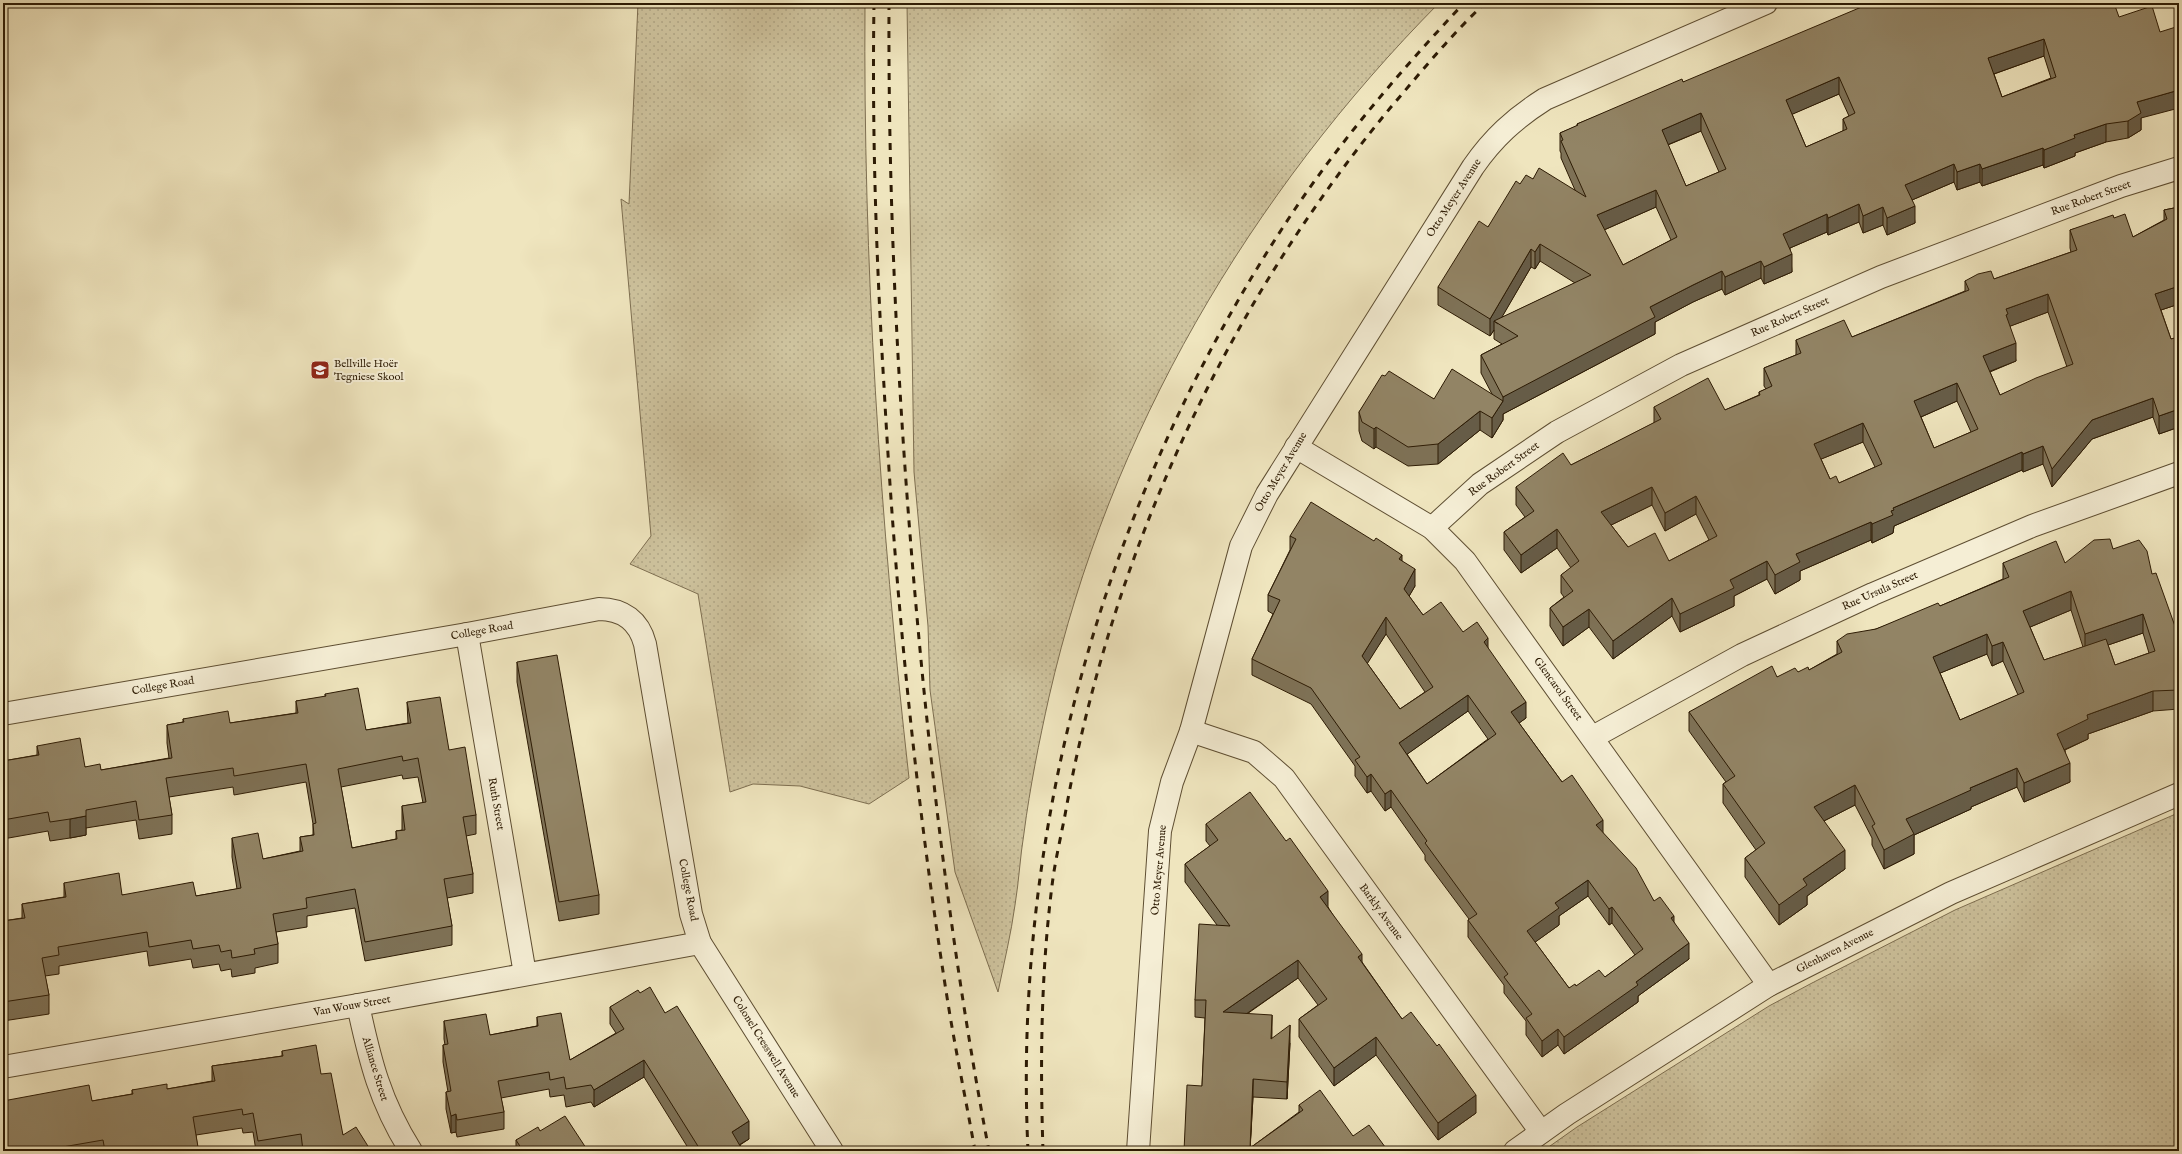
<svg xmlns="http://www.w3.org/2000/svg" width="2182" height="1154" font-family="'IM FELL English',serif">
<defs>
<pattern id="grass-dots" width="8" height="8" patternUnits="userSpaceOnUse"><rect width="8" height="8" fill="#cec39e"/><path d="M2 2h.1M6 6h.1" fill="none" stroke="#b1a786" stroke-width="1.8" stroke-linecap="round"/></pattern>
</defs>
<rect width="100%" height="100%" fill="#efe5be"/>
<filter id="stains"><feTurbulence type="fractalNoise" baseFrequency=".005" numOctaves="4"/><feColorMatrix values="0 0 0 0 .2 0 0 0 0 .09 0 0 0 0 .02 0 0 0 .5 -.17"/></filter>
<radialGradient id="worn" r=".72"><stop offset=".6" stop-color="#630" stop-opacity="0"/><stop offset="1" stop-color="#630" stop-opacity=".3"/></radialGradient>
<g fill="url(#grass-dots)" stroke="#7e6f51">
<path d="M638,3h227c-2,259 15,517 44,775l-40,26 -69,-18 -47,-2 -23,8 -32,-198 -68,-30 21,-28 -30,-337 8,5z"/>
<path d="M907,3h532c-189,191 -330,430 -390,694 -10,45 -19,90 -25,136 -4,24 -5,48 -9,72 -4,29 -11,58 -17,87l-43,-120 -25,-182 -2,-64 -14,-154z"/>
<polygon points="2178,813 2179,1151 1543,1151 1577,1127 1769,1006 1812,983 1955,910"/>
</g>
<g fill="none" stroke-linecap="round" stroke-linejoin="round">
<g stroke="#5e4e32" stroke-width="24">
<g id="street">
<polyline points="1296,447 1432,528 1465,561 1769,985"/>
<polyline points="1432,528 1480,484 1557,432 1681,365 1881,277 2121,186 2179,168"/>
<polyline points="467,634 525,974"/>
<path d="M3,714l464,-80 132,-25c24,0 40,12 46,35l46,270 9,29 132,208"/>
<polyline points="1191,731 1254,752 1284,778 1541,1132"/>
<polyline points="1593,737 1742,655 1873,594 2032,526 2179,473"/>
<path d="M358,1005c12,56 22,97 53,146"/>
<polyline points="3,1067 358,1005 700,943"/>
<path d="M1138,1151l22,-320 12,-49 19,-51 50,-185 26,-52 206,-327c20,-29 42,-49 72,-68l221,-96"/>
<polyline points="1515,1151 1567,1114 1769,985 1951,893 2179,794"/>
</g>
</g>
<use href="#street" stroke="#f5eed5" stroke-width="22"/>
<g stroke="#2d1b04" stroke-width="3" stroke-dasharray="7 7" stroke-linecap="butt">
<path d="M874,3c-2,127 2,255 10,383 11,204 31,409 63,611 8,51 19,103 28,154"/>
<path d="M889,3c-1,209 10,417 29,625 16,175 38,350 71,523"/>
<path d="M1028,1151c-16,-333 82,-666 267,-942 50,-74 109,-142 169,-206"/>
<path d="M1043,1151c-3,-91 -2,-183 10,-273 3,-21 8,-42 12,-63 46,-258 158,-505 326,-708 30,-35 60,-72 94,-104"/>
</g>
</g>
<g fill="#7e7257" stroke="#2d1b04" fill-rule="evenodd">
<path d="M2114,3l27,115v12l-13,8 -22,4 -31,11v3l-31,12 -1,-3 -61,21 -2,-4 -23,8 -3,-8 -42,18 3,23 -28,12 -4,-10 -20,8 -4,-11 -31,13 -1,-3 -37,16 2,24 -28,12 -3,-6 -36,17 -3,-6 -29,13 -38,20v12l-152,80v6l-11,18 -12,-8 -42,34 -30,2 -32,-19 -2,2 -12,-8 -3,-10v-19l26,-36 49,23 58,-5 -11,-21v-18l21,-11 -8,-5v-9l-4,6 -52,-31v-18l50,-60 32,-43 13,-5 42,11 -14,-32v-5l-1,-2v-18l17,-7v-2l106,-42zM2044,56l7,22 -49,19 -8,-23zM1839,94l10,22 -6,3v12l-37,16 -14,-33zM1701,131l18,41 -33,14 -18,-41zM1656,207l15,33 -48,25 -19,-35zM1540,261l35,22 -74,35 30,-51 4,2z"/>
<path d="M2179,207v97l-18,6 10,29 8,-2v90l-20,7 -6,-17 -61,22 -40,48 -9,-23 -20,8 -1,-2 -128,56 -1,7 -21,10 -1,-3 -71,31v9l-25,14 -8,-15 -33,17v10l-54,26 -8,-16 -59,43 -24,-32 -26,19 -13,-20v-18l14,-11 -3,-4v-18l10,-7 -14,-20 -36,25 -17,-23v-18l21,-15 -9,-12v-18l55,-22 83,-42v-16l71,3 34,-15v-3l7,-3 -2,-3v-18l32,-13v-15l56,-3 113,-46v-10l29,-2 77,-27 -1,-4v-18l44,-12 19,19 31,-17v-10zM2048,312l19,55 -67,28 -10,-23 26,-11 -6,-35zM1957,401l14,31 -37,16 -13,-31zM1863,442l12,25 -36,16 -9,-4 -9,-20zM1652,505l13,26 31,-17 13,26 -40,21 -41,-14 -17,-22z"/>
<path d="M1290,536l112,25 13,25 -6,10 14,19 40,17 25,17 38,69 -7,5 43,59 41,51 51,68 20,21 15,37 -51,37v6l-74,52 -6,-9 -16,12 -16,-22v-14l-22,-28v-8l-36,-48v-17l1,-1 -44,-59v-5l-34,-48 -6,4 -14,-20 -4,2 -12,-17v-10l-44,-62 -59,-29v-16l21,-45 -5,-3v-16l22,-45zM1386,634l39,58 -25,17 -33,-46zM1468,711l20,28 -61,45 -20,-30zM1588,896l21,29 3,-2 23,32 -30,22 -36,11 -34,-46 24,-17v-9z"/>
<path d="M2113,549l39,25 24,55 3,-1v81l-26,2 -65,23v5l-23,11 5,32 -46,20 -7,-15 -46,20v2l-57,26v19l-30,15 -12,-24v-7l-17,-33 -31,16 21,48 -38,27v9l-28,20 -34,-48v-19l11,-8 -33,-47v-19l3,-2 -37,-51v-19l88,-35 32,-7 28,-16v-13l39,-12 64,-23 63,-27v-16h62zM2071,610l12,37 -39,13 -14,-33zM2143,633l6,20 -34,12 -7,-20zM1987,654l5,12 11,-5 15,34 -58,25 -20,-47z"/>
<polygon points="517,662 599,895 599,914 559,921 517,682"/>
<path d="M325,694l41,36 42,-7 -1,-21 42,48 27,65v19l-10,2 7,38v19l-26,5 5,28v19l-87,16 -10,-53 -48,8v11l-31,5 2,12v19l-23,5v5l-23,4 -1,-8 -10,2 -2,-7 -26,4 -2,-9 -42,7 -2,-15 -88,15v8l-14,2 4,19v19l-46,7v-100l19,-3v-14l42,-7v-14l58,12 74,1 41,-7 -5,-32v-19l31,21 37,-8v-14l13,-2v-11l-7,-42 -72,13 -1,-8 -64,10 3,18v19l-33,5 -3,-19 -50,8v7l-16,3 -20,3 -2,-10 -45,8v-78l34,-6v-9l48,21 16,3 68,-12 -2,-15v-18l16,-3v-3l47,4 66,-10v-12l29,-4zM402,775l1,4 15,-2 5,26 -21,3v24l-6,1v8l-44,9 -11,-61z"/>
<polygon points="1206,824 1328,907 1362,962 1402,1019 1476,1113 1438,1140 1376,1055 1334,1086 1299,1037 1299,1019 1318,1005 1298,978 1247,1014 1272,1038 1290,1043 1287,1099 1253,1097 1250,1148 1299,1112 1299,1105 1353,1136 1388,1151 1184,1151 1202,1086 1205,1018 1195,1017 1195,1000 1217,925 1185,882 1185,864 1210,846 1206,841"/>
<polygon points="640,993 665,1013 749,1139 740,1145 744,1151 690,1151 644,1077 594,1107 591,1102 566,1107 564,1095 550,1097 549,1089 501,1098 504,1112 504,1129 457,1137 456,1132 451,1133 446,1109 446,1092 448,1092 443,1062 443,1045 445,1045 444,1039 444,1021 490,1035 537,1026 537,1017 570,1060 616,1033 610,1024 610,1007"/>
<polygon points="282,1051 321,1074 343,1135 371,1151 256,1151 253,1132 243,1133 242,1128 196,1135 198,1151 3,1151 92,1101 132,1094 132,1090 167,1089 212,1081 212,1066 282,1056"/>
<polygon points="540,1131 588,1151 516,1151 516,1140"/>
</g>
<g fill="#665c47" stroke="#2d1b04">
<polygon points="2157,3 2162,3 2157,5"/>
<polygon points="2044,39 2044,56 1988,76 1988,58"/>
<polygon points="1839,77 1839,94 1786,117 1786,100"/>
<polygon points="2179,90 2179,108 2141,118 2141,130 2128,138 2128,121 2137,102"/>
<polygon points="1701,113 1701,131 1662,147 1662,130"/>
<polygon points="2106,124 2106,142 2075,153 2075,156 2044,168 2044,150 2074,135"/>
<polygon points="2043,148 2043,165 1982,186 1982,169"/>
<polygon points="1954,164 1954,182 1905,203 1905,185"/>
<polygon points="1980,164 1980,182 1957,190 1957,172"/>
<polygon points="1656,190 1656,207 1597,233 1597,215"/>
<polygon points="1859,204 1859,222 1828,235 1828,218"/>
<polygon points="1915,206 1915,223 1887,235 1887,218"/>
<polygon points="1883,207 1883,225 1863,233 1863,216"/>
<polygon points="1827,214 1827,232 1783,251 1783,234"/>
<polygon points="1540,244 1540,261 1535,269 1535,252"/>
<polygon points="1531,249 1531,267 1498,324 1494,321 1494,330 1490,336 1490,319"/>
<polygon points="1792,254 1792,272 1764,284 1764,267"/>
<polygon points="1761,261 1761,278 1725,295 1725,277"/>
<polygon points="1722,271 1722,289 1693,302 1655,322 1655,334 1503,414 1503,420 1492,438 1492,418 1503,401 1503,397 1650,307 1693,285"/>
<polygon points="2179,286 2179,304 2155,312 2155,294"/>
<polygon points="2048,294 2048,312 2008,327 2006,315 2006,309"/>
<polygon points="2016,343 2016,361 1983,374 1983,356"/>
<polygon points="1957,383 1957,401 1914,420 1914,401"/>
<polygon points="2153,398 2153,417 2092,439 2052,487 2052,469 2092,420"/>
<polygon points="2179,409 2179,427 2159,434 2159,416"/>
<polygon points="1480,411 1480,430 1438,464 1438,444"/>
<polygon points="1863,423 1863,442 1814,462 1814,444"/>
<polygon points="1376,427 1376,447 1374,449 1374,429"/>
<polygon points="2043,446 2043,464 2023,472 2023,454"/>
<polygon points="2022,452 2022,470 1894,526 1893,533 1872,543 1872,524 1891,511 1893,508"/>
<polygon points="1652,487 1652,505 1601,530 1601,512"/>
<polygon points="1696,496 1696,514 1665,531 1665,513"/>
<polygon points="1871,522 1871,540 1800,571 1800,580 1775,594 1775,575 1796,554"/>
<polygon points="1557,529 1557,548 1521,573 1521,555"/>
<polygon points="1402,555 1402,571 1399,559"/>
<polygon points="1767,561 1767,579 1734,596 1734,606 1680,632 1680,614 1730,580"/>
<polygon points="1415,569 1415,586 1404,605 1404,589"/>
<polygon points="2071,591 2071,610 2023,630 2023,611"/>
<polygon points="1672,598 1672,616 1613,659 1613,641"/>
<polygon points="1589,609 1589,627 1563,646 1563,627"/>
<polygon points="2143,614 2143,633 2085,653 2085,634"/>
<polygon points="1386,617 1386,634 1362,672 1362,656"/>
<polygon points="1987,634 1987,654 1933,676 1933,657"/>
<polygon points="1488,638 1488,655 1484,642"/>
<polygon points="2003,642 2003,661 1992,666 1992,646"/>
<polygon points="2153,691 2153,711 2088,734 2088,739 2057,753 2057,734 2087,715"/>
<polygon points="1468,695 1468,711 1399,760 1399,743"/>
<polygon points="1526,702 1526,718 1511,729 1511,712"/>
<polygon points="2070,763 2070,782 2024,802 2024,783"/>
<polygon points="2017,768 2017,787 1971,807 1971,809 1914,835 1914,854 1884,869 1884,850 1906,819 1970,788"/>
<polygon points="1371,774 1371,791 1367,793 1367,777"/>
<polygon points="1855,785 1855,805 1814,826 1814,807"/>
<polygon points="1391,790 1391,807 1385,811 1385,794"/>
<polygon points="86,816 86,835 70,838 70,819"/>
<polygon points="1603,820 1603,836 1596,825"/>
<polygon points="1845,850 1845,869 1807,896 1807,905 1779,925 1779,905 1803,879"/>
<polygon points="1588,880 1588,896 1559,916 1559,925 1527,948 1527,931 1555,903"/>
<polygon points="1328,891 1328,909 1320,897"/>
<polygon points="1612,907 1612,923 1609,925 1609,909"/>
<polygon points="1674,916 1674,932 1671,918"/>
<polygon points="1689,943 1689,959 1638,996 1638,1002 1564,1054 1564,1037 1636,982"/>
<polygon points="1362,954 1362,971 1358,957"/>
<polygon points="1298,960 1298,978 1223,1030 1223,1012"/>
<polygon points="1272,1015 1272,1033 1271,1056 1271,1039"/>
<polygon points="1290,1025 1290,1043 1287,1099 1287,1082"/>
<polygon points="1558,1029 1558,1045 1542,1057 1542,1041"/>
<polygon points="1376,1037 1376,1055 1334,1086 1334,1068"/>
<polygon points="644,1060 644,1077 594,1107 594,1090"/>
<polygon points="1253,1079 1253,1097 1250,1151"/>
<polygon points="1476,1095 1476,1113 1438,1140 1438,1123"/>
<polygon points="456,1114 456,1132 451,1133 451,1116"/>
<polygon points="749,1121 749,1139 732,1149 732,1132"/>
</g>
<g fill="#928465" stroke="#2d1b04" fill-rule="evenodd">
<path d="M1871,3h243l5,14 33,-11 8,26 19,-6v64l-42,12 4,11 -13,8 -22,3 -32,11 1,3 -31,12 -1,-2 -61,21 -2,-5 -23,8 -3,-8 -49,21 10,21 -28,12 -4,-11 -20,9 -4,-12 -31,14 -1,-4 -44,20 9,20 -28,13 -3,-6 -36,16 -3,-6 -29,14 -43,22 5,10 -152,80 -22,-42 37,-19 -24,-15 97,-46 -51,-31 -5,8 -4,-3 -41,70 -52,-32 41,-66 9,6 28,-46 4,3 6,-9 7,4 6,-11 47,29 -25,-56 2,-1 -3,-7 18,-8 -1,-1 105,-45 1,3zM2044,39l12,38 -54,20 -14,-39zM1839,77l16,36 -12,6 4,10 -41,18 -20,-47zM1701,113l25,56 -40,17 -24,-56zM1656,190l21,47 -54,28 -26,-50z"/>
<path d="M2179,207v79l-24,8 16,45 8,-2v72l-20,7 -6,-18 -61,22 -40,49 -9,-23 -20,8 -1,-2 -129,56 1,2 -3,1 2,4 -21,9 -1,-2 -75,32 4,8 -25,13 -8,-14 -37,19 4,8 -54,26 -8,-16 -59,43 -24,-32 -26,18 -13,-19 23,-17 -12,-16 18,-14 -22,-32 -36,26 -17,-23 30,-21 -18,-24 47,-34 8,12 90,-46 -7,-12 54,-29 17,32 35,-15 -1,-3 13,-6 -8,-18 37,-15 -5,-13 48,-20 8,17 117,-47 -4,-9 13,-7 13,-3 3,8 83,-29 -7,-20 43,-15 1,3 11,-4 8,23 34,-18 -3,-9zM2048,294l25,70 -37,14 -36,17 -17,-39 33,-13 -10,-28 2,-1 -2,-5zM1957,383l21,46 -44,19 -20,-47zM1863,423l19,41 -43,19 -3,-7 -6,3 -16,-35zM1652,487l13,26 31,-17 21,40 -48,25 -14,-28 -27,14 -27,-35z"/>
<polygon points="1452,369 1503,401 1492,418 1480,411 1438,444 1408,447 1376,427 1374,429 1362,422 1359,412 1382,375 1385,376 1389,371 1434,399"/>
<path d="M1311,502l63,39 2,-3 26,17 -3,4 16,10 -11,20 19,26 18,-13 22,30 14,-10 11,16 -4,4 42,60 -15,10 51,70 10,-7 31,45 -7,5 40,43 18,33 6,-4 14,19 -3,2 18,25 -53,39 2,3 -74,52 -6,-8 -16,12 -16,-23 6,-4 -28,-37 4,-3 -40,-54 9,-6 -52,-71 2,-2 -36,-51 -6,4 -14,-20 -4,3 -12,-17 5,-3 -49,-69 -59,-29 28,-59 -12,-5 28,-56 -6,-3zM1386,617l47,70 -33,22 -38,-53zM1468,695l28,39 -69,50 -28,-41zM1588,880l21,29 3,-2 31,42 -38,28 -6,-7 -23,16 -1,-2 -6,4 -42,-57 32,-23 -4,-5z"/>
<path d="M2110,539l3,10 26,-9 8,11 5,23 4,-1 20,56 3,-1v62l-26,1 -66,24 1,4 -31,15 13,29 -46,20 -7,-15 -47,20 1,2 -65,29 8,15 -30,16 -12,-24 3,-2 -20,-39 -41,22 31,43 -42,29 4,6 -28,20 -34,-47 20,-15 -42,-59 12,-8 -46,-64 83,-46 5,11 18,-9 3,4 10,-5 1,3 33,-18 -5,-11 10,-7 29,-5 62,-26 2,3 69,-29 -6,-14 53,-22 9,22 29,-23zM2071,591l14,43 58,-20 12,37 -40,14 -9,-26 -62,21 -21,-49zM1987,634l5,12 11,-4 21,50 -64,28 -27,-63z"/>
<polygon points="557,655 599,895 559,902 517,662"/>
<path d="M358,688l8,42 45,-7 -4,-21 33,-5 9,53 16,-3 11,68 -13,2 10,57 -29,5 8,47 -87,16 -10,-53 -49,9 1,10 -34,6 5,30 -24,5 1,5 -23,4 -1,-8 -10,2 -2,-7 -26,4 -2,-9 -42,7 -2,-15 -89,15 1,8 -17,3 7,37 -46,7v-81l22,-3 -3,-14 44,-7 -2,-14 55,-10 3,22 71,-13 3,14 45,-8 -9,-50 26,-5 5,26 40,-8 -3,-14 14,-2 -1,-11 3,-1 -10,-59 -72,12 -1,-8 -67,10 6,37 -33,5 -3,-19 -50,9v6l-16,3 -20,3 -2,-10 -45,8v-59l36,-6 -2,-9 43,-8 5,29 15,-3 1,6 71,-12 -5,-33 17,-3 -1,-3 45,-8 2,12 68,-10 -2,-12 30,-5 -1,-2zM402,756l1,5 15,-3 8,44 -24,4 3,24 -9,1 1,8 -45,9 -14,-79z"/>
<polygon points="1250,792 1286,841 1290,838 1328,891 1320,897 1362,954 1358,957 1402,1019 1411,1012 1437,1046 1439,1044 1476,1095 1438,1123 1376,1037 1334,1068 1299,1019 1327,999 1298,960 1223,1012 1272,1015 1271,1039 1290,1025 1287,1082 1253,1079 1250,1148 1303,1110 1299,1105 1320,1090 1353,1136 1369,1125 1388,1151 1184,1151 1187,1085 1202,1086 1206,1000 1195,1000 1199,924 1230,926 1185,864 1218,840 1206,824"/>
<polygon points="650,987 665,1013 677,1006 749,1121 732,1132 743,1151 701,1151 644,1060 594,1090 591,1085 566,1089 564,1077 550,1080 549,1072 498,1081 504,1112 457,1120 456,1114 451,1116 446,1092 451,1091 443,1045 448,1044 444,1021 486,1014 490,1035 538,1026 537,1017 561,1013 570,1060 624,1029 610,1007 638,990 640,993"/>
<polygon points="316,1045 321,1074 331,1073 343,1135 356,1127 371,1151 313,1151 313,1150 310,1151 303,1151 301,1134 258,1141 253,1113 243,1115 242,1109 193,1117 198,1147 174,1151 127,1151 127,1150 120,1151 105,1151 103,1140 51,1149 52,1151 3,1151 3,1101 89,1085 92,1101 133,1094 132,1090 167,1084 167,1089 215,1081 212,1066 283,1056 282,1051"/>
<polygon points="565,1116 588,1151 523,1151 516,1140 538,1127 540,1131"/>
</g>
<defs>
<g id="school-square" transform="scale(1)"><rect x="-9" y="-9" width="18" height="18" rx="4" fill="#8f2418" stroke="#f5eed5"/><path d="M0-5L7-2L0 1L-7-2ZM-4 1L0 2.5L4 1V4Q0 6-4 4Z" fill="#fff"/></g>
</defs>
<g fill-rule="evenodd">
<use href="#school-square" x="320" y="370"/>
</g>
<g text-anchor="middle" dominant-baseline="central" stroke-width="4" stroke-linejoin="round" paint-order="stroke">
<g font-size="11" fill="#2d1b04" stroke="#f5eed5">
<text transform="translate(1454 198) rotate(-57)">Otto Meyer Avenue</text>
<text transform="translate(2091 198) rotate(-20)">Rue Robert Street</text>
<text transform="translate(1790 317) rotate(-24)">Rue Robert Street</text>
<text transform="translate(1504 469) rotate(-36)">Rue Robert Street</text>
<text transform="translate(1281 472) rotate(-59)">Otto Meyer Avenue</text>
<text transform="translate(1880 591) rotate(-24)">Rue Ursula Street</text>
<text transform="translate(482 631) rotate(-10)">College Road</text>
<text transform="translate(163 686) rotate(-10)">College Road</text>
<text transform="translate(1558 689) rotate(54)">Glencarol Street</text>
<text transform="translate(496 804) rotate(80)">Ruth Street</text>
<text transform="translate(1159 870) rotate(-85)">Otto Meyer Avenue</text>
<text transform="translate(688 890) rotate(79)">College Road</text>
<text transform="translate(1381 912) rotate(54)">Barkly Avenue</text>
<text transform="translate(1835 951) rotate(-27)">Glenhaven Avenue</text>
<text transform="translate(352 1006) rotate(-10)">Van Wouw Street</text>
<text transform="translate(766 1047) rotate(58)">Colonel Cresswell Avenue</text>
<text transform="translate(375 1069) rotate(73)">Alliance Street</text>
</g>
<g font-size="11" fill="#2d1b04" stroke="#f5eed5" text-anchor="start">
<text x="334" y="364">Bellville Hoër<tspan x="334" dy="13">Tegniese Skool</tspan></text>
</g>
</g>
<rect width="2182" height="1154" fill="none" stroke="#efe5be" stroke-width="16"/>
<rect x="4" y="4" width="2174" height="1146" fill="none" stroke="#2d1b04" stroke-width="2"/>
<rect x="8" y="8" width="2166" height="1138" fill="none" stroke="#2d1b04"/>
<rect width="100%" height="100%" filter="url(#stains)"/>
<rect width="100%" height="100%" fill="url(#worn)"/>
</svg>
